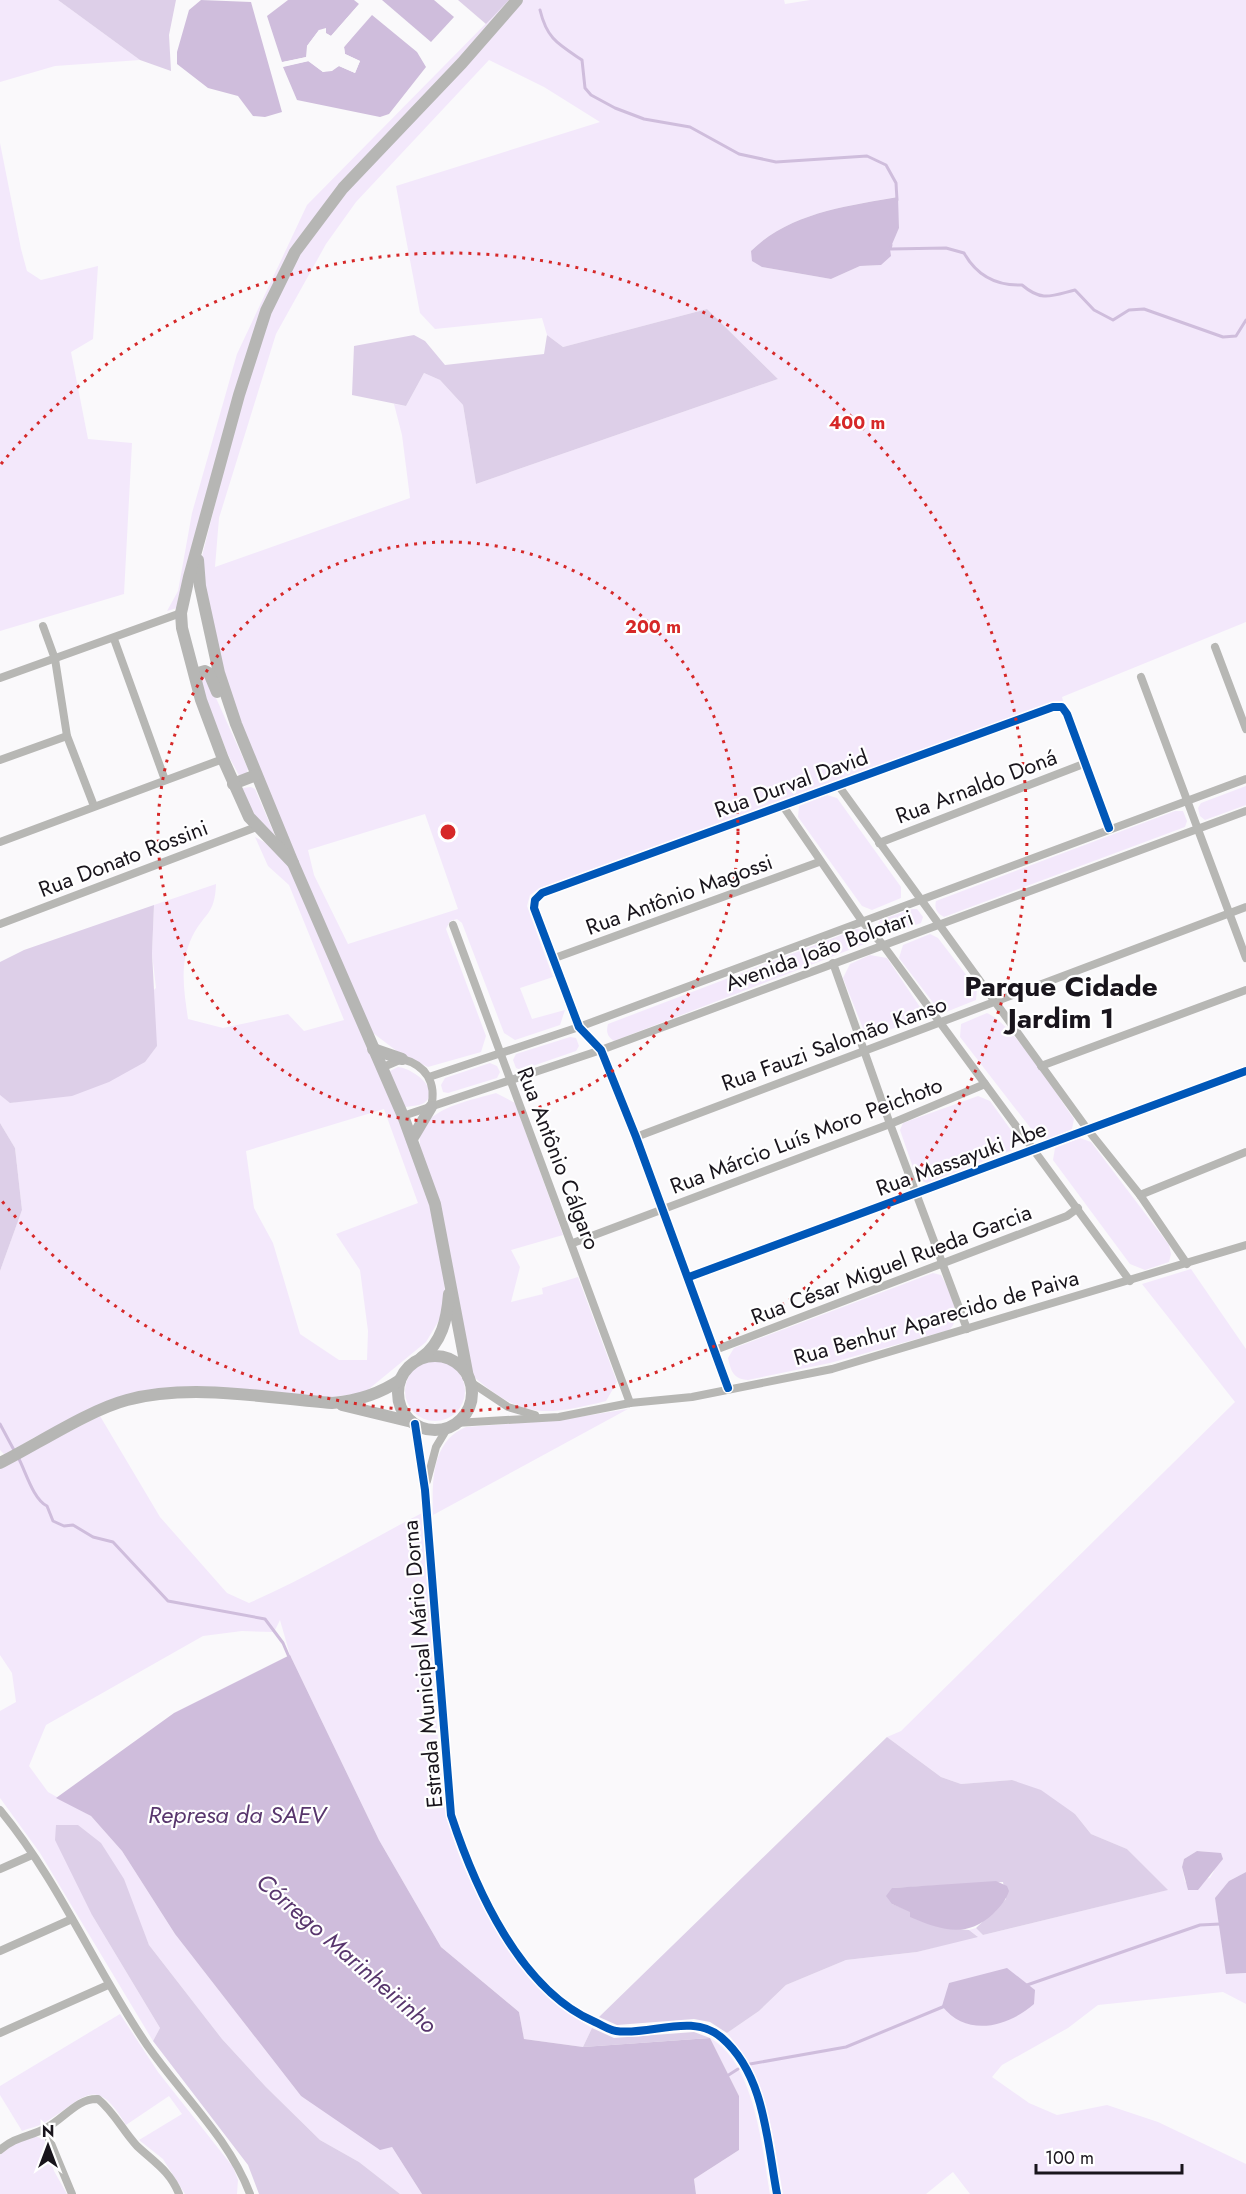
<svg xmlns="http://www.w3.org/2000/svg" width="1246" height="2194" font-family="Jost,sans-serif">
<rect width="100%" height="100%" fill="#faf9fb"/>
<g fill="#f3e8fb" fill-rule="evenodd">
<polygon points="0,0 58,0 140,60 55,66 0,82"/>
<polygon points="509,0 513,0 340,185 279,275 177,608 167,611 178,591 192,513 237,354 307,205"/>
<path d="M521,0h263l1,4 25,-4h436v622l-184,75 1,4 -11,1 -512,186 -10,7 -3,11 26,71 -33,11 12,31 33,-9 -5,15 -45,15 -11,-7 -42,-110 -5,-4 -7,2 -4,8 40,107 -5,16 -53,15 -26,-12 -29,-22 -78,-172 -74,-189 -21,-108 43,-170 27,-83 30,-59 28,-42zM489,60l55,27 56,35 -204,64 24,127 15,16 107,-11 5,17 16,12 144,-38 71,70 -302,105 -13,-79 -23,-25 -16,-7 -18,33 -12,-2 8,31 8,63 -195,69 4,-49 57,-184 50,-90 30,-42zM897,197l2,31 -18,37 -21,1 -29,13 -69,-12 -11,-16c38,-38 96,-45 146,-54zM425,814l33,95 -110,35 -34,-69 -6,-25z"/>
<polygon points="0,143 21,249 27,271 41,280 98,266 93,339 71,352 88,439 132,443 124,594 0,631"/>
<polygon points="200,676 207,678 248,769 246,775 240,777 228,755 199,680"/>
<polygon points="1246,786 1246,805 1205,820 1200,816 1198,808 1201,803"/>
<path d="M251,787l4,2 24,56c-14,-15 -38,-35 -36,-57z"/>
<polygon points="827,795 837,798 901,887 901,898 872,910 862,906 798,817 799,806"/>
<path d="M1175,811h8l4,10 -2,6 -241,90c-7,-4 -10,-8 -8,-16z"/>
<path d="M255,837l11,6 23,24 110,250 31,87 15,75 -1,33 -18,30 -62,51 -32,4 -129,-8 -91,12 -79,37 -28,17 -5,-5v-179l22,-61 -7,-62 -15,-25v-28l11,8 19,-4 126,-111 -4,-35 2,-48 62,-21c-1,31 -12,29 -24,53 -13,28 -8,53 -4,82l35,9 65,-14 16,17 40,-11 -55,-135 -21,-19zM384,1109l34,94 -82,31 24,36 8,61 -1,29h-28l-39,-26 -27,-91 -19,-35 -8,-57z"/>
<polygon points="912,909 917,909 923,917 921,923 888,935 877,926 880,920"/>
<path d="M857,929l6,1 6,10 -2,3 -253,98c-7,-4 -8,-10 -6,-17z"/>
<polygon points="930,934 938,938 977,989 976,1000 946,1012 938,1009 899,958 903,945"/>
<polygon points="870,955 887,958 920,1007 917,1020 875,1035 864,1031 843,978 850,964"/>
<path d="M987,1013c27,12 68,79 87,106l-2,10 -23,10h-10l-79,-102 1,-13z"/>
<polygon points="570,1037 576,1038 579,1046 576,1051 521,1070 516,1068 513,1060 516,1054"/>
<polygon points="490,1063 497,1066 500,1072 497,1078 448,1093 443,1092 441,1085 445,1078"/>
<path d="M398,1067c14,1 45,23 26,36 -5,3 -13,3 -19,4l-17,-35z"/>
<path d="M496,1093l19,10 48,132 -52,15 9,17 -9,35 32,-8 -1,-6 36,-11 39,105 -11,19c-60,15 -84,18 -133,-25 -13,-66 -22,-133 -42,-197 -5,-15 -17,-37 -8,-52 15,-22 50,-27 73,-34z"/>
<polygon points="978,1096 990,1101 1016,1137 1013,1150 927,1183 917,1179 900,1130 903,1123"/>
<polygon points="1080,1138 1091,1142 1169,1245 1171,1254 1169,1262 1145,1270 1130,1264 1053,1160 1055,1148"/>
<path d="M1191,1269l55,80v523l-17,9 -3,93 20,-1v31l-23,-12 -125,13 -30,23 -66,37 -10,12 37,26 28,12 50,-10 51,17 88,42v30h-276l-17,-22 -27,22h-143c-11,-61 -14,-111 -56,-161l32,-22 27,-26 60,-25 71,-8 60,-16 -8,-6 7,-2 7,7 184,-45 -40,-41 -36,-15 -16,-20 -63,-34 -51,4 -20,-7 -54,-40 14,-6 334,-329 -93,-118zM1197,1851l12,1 5,19 -4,7 -25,4 -3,-15 2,-8z"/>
<path d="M933,1273l8,2c8,15 23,42 8,55l-119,33 -82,17c-15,-1 -17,-9 -20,-22l6,-10z"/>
<circle cx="435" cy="1391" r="30"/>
<path d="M628,1409l-195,106c-1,-32 -2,-74 33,-88l94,-7z"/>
<path d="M100,1416l60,101 67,76 22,10c60,-26 115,-60 173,-90 4,61 9,122 13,183 3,39 4,79 12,118 11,54 40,102 74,145 21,27 41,52 71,69l-9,19 -59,-8 -5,-27 -78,-65 -62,-107 -89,-185 -10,-35 -6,12 -32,-1 -39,5 -157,89 -17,41 19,26 43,24 31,35 53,83 126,162 91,51 30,47h-22l-41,-32 -39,-22 -54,-53 -44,-48 -73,-94 -13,-32 -44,2 68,113 -7,13 -113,-188 -40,-55v-87l16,-9 -4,-29 -12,-18v-188z"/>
<path d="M120,2014l38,58 75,95 5,13 -1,14h-52l-22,-35 -24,-19 43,-26 -13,-18 -43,29c-32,-54 -43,-24 -82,-2 -7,4 -15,5 -22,8l-22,-36v-9z"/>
<path d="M710,2038c45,25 52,110 60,156h-74l-2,-15 45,-29v-54z"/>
<polygon points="34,2136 44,2139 54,2171 67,2194 0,2194 0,2155 9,2147"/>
</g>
<g fill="#ddcfe8">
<polygon points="58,0 176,0 169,35 171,71 140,60"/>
<polygon points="458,0 509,0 486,24"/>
<polygon points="707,309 778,379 476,484 463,405 440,380 424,373 406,406 352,395 354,346 414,335 425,341 445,365 544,354 547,335 563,347"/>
<polygon points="154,905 152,953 157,1046 145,1062 109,1082 72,1096 10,1103 0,1095 0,962 24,950"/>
<polygon points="0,1123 15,1148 22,1210 0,1271"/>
<polygon points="887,1737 941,1777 961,1784 1012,1780 1041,1790 1075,1814 1091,1834 1127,1849 1168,1890 983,1935 976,1928 1006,1899 1003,1882 892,1888 892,1904 956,1929 969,1930 978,1937 917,1952 846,1960 786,1985 759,2011 727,2033 710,2022 694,2019 617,2025 599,2017"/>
<polygon points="56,1825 78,1825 101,1843 124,1879 149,1945 222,2039 266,2087 320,2140 359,2162 400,2194 259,2194 248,2165 153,2041 160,2028 92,1915 55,1840"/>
<polygon points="592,2028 614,2038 694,2032 710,2038 583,2047"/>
</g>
<g fill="#cfbddc">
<polygon points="201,0 251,2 282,112 265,117 253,116 238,96 208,88 177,64 177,52 189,10"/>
<polygon points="288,0 354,0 359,4 331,36 319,30 307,46 307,57 282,62 267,16"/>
<polygon points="382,0 434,0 454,17 431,42"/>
<polygon points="372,15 417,52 426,67 389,114 380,117 297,100 283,67 309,61 323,72 339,66 355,73 360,61 345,54 344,47"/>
<path d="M898,197l1,31 -9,21 1,7 -10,9 -21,1 -29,13 -69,-12 -10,-6 -1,-10c38,-38 96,-45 147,-54z"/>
<polygon points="290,1655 379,1840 441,1947 519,2012 524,2039 583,2047 710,2038 739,2096 739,2150 694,2179 696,2194 422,2194 392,2147 380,2150 301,2096 175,1934 122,1851 91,1816 56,1798 174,1713"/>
<polygon points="1197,1851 1221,1853 1223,1859 1198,1890 1188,1890 1182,1867 1184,1859"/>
<polygon points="1246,1872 1246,1973 1226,1974 1215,1898 1229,1881"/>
<path d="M996,1881l11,5 2,5c-3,9 -9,16 -16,23 -27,25 -52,16 -83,3v-5l-18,-8 -6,-8 6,-8z"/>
<path d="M1007,1968l28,22 -1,14c-27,24 -68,33 -92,2l7,-23z"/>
</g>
<polygon fill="#faf9fb" points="361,2 362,6 333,38 320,32 309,51 309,58 319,68 331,68 339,63 353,69 356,62 342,56 341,46 370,13 373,12 344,47 345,54 360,61 355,73 339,66 332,71 323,72 308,61 281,67 279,63 306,57 307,46 319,30 326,28 326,33 331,36"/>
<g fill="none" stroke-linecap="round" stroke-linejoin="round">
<g stroke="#cfbddc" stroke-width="3">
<path d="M540,10c7,29 18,34 42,50l3,28 6,7 24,13 29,11 46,8 49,27 37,8 91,-6 19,9 10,18 1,17"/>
<path d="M891,245l-1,4 56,-1 18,5c13,23 32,33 58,32 20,17 29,11 53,5l19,20 19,10 16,-10 15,-1 79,28 13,-1 10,-16"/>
<polyline points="0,1424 15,1452"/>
<path d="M18,1457c8,15 15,42 29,49l6,15 11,5 9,-1 20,12 20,5 55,59 97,18 18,24 6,14"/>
<polyline points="1027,1985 1200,1925 1220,1924"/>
<polyline points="750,2064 846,2047 945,2006"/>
<polyline points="727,2076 738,2069"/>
</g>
<g stroke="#b7b7b4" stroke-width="8">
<polyline points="43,626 55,659 67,736 94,806"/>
<polyline points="114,639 165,780"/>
<polyline points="1215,647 1246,729"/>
<polyline points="1141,677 1246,958"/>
<polyline points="0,678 181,613"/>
<polyline points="0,760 67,736"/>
<polyline points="838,785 1088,1130 1140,1195 1187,1264"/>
<polyline points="783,806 862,921 883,945 1130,1281"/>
<polyline points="0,842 223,759"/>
<polyline points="879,843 1086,763"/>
<polyline points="0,924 259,826"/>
<polyline points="453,925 630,1403"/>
<polyline points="552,959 819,862"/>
<polyline points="833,963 890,1124 967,1329"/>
<polyline points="1041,1066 1246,990"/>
<path d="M381,1068l21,-9c24,6 35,24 29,48"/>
<polyline points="429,1077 579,1027 1246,779"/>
<polyline points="403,1116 601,1050 1246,811"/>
<polyline points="636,1137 1246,907"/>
<polyline points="1140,1195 1246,1152"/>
<polyline points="573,1243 890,1124 985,1084"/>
<polyline points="689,1277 1246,1071"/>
<polyline points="715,1350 1067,1216 1078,1208"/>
<polyline points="469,1381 508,1407 535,1415"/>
<polyline points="728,1388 636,1137 601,1050 579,1027 534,908 535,900 542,893 1053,707 1062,707 1067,714 1109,828"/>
<polyline points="455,1423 559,1417 630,1403 692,1397 832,1369 1246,1245"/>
<path d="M415,1424l10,66 26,325c24,73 69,175 144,207 7,3 14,8 21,9 34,5 77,-19 106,7 43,37 45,104 55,156"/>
<polyline points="427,1481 436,1447 448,1427"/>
<path d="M0,1810c59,71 95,159 147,235 34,49 82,93 103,149"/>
<polyline points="0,1869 32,1855"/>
<polyline points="0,1951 72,1919"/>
<polyline points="0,2033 108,1985"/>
<polyline points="45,2129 72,2194"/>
<path d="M0,2150c16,-14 30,-13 46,-22 18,-9 31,-30 52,-29 16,13 25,32 39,47 17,16 33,25 42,48"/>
</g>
<g stroke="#b6b6b4" stroke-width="12">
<polyline points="198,560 200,586 219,673 236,724 293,863 403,1116 435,1204 468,1377"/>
<polyline points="195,674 205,671 209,673 217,692"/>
<polyline points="233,784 256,775"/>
<polyline points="293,863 249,817 223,759 201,700 182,628 181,613 189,577 239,395 266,311 295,252 343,188 462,63 517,0"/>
<polyline points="373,1049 402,1059"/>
<polyline points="412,1139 431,1107"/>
<circle cx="435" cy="1393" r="37"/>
<path d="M421,1358c21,-15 26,-39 28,-64"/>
<polyline points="342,1405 412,1422"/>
<path d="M0,1463c36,-18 89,-53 127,-63 64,-17 139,-2 205,3 25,-2 46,-8 68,-23"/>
</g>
<g stroke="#fff" stroke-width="11">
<g id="cycleway">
<polyline points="689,1277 1246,1071"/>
<polyline points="728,1388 636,1137 601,1050 579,1027 534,908 535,900 542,893 1053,707 1062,707 1067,714 1109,828"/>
<path d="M415,1424l10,66 26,325c24,73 69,175 144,207 7,3 14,8 21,9 34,5 77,-19 106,7 43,37 45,104 55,156"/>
</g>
</g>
<use href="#cycleway" stroke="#0057b8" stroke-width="8"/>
</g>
<g fill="none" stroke="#d62828" stroke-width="3" stroke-dasharray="3 6">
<circle cx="448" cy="832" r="290"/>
<path d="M1 464A579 579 0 1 1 1 1200"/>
</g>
<g text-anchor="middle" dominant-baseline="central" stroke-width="4.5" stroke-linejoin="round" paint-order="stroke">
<g font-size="22" fill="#19151c" stroke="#fff">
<text transform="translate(791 783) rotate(-20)">Rua Durval David</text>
<text transform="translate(976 786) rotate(-21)">Rua Arnaldo Doná</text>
<text transform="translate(123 858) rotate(-21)">Rua Donato Rossini</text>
<text transform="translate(679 894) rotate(-20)">Rua Antônio Magossi</text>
<text transform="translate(819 950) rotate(-20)">Avenida João Bolotari</text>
<text transform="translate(834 1043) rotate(-20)">Rua Fauzi Salomão Kanso</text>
<text transform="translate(806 1135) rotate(-21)">Rua Márcio Luís Moro Peichoto</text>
<text transform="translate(559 1158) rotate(69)">Rua Antônio Cálgaro</text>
<text transform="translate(961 1158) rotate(-20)">Rua Massayuki Abe</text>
<text transform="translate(891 1264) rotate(-21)">Rua César Miguel Rueda Garcia</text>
<text transform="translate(936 1317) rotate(-16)">Rua Benhur Aparecido de Paiva</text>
<text transform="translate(422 1664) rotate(-95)">Estrada Municipal Mário Dorna</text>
</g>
<g font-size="24" font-style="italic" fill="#58366d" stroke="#fff">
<text x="237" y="1814">Represa da SAEV</text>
<text transform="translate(347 1953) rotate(41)">Córrego Marinheirinho</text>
</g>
<g font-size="28" font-weight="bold" fill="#19151c" stroke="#fff">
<text x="1061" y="986">Parque Cidade<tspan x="1061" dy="32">Jardim 1</tspan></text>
</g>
</g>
<circle cx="448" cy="832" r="9" fill="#d62828" stroke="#fff" stroke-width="3"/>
<g font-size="18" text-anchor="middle" font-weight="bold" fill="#d62828" stroke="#fff" stroke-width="4.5" stroke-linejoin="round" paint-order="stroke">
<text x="857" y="429">400 m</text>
<text x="653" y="633">200 m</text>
</g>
<g transform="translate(48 2146)" stroke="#ffffff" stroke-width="4.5" paint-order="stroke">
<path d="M0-4.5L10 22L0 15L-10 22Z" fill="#19151c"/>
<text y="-9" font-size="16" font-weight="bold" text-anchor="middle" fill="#19151c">N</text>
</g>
<path d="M1036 2164v9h146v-9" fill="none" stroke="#19151c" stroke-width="3"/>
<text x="1045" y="2164" font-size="18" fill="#19151c" stroke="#ffffff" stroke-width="4.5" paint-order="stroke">100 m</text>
</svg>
